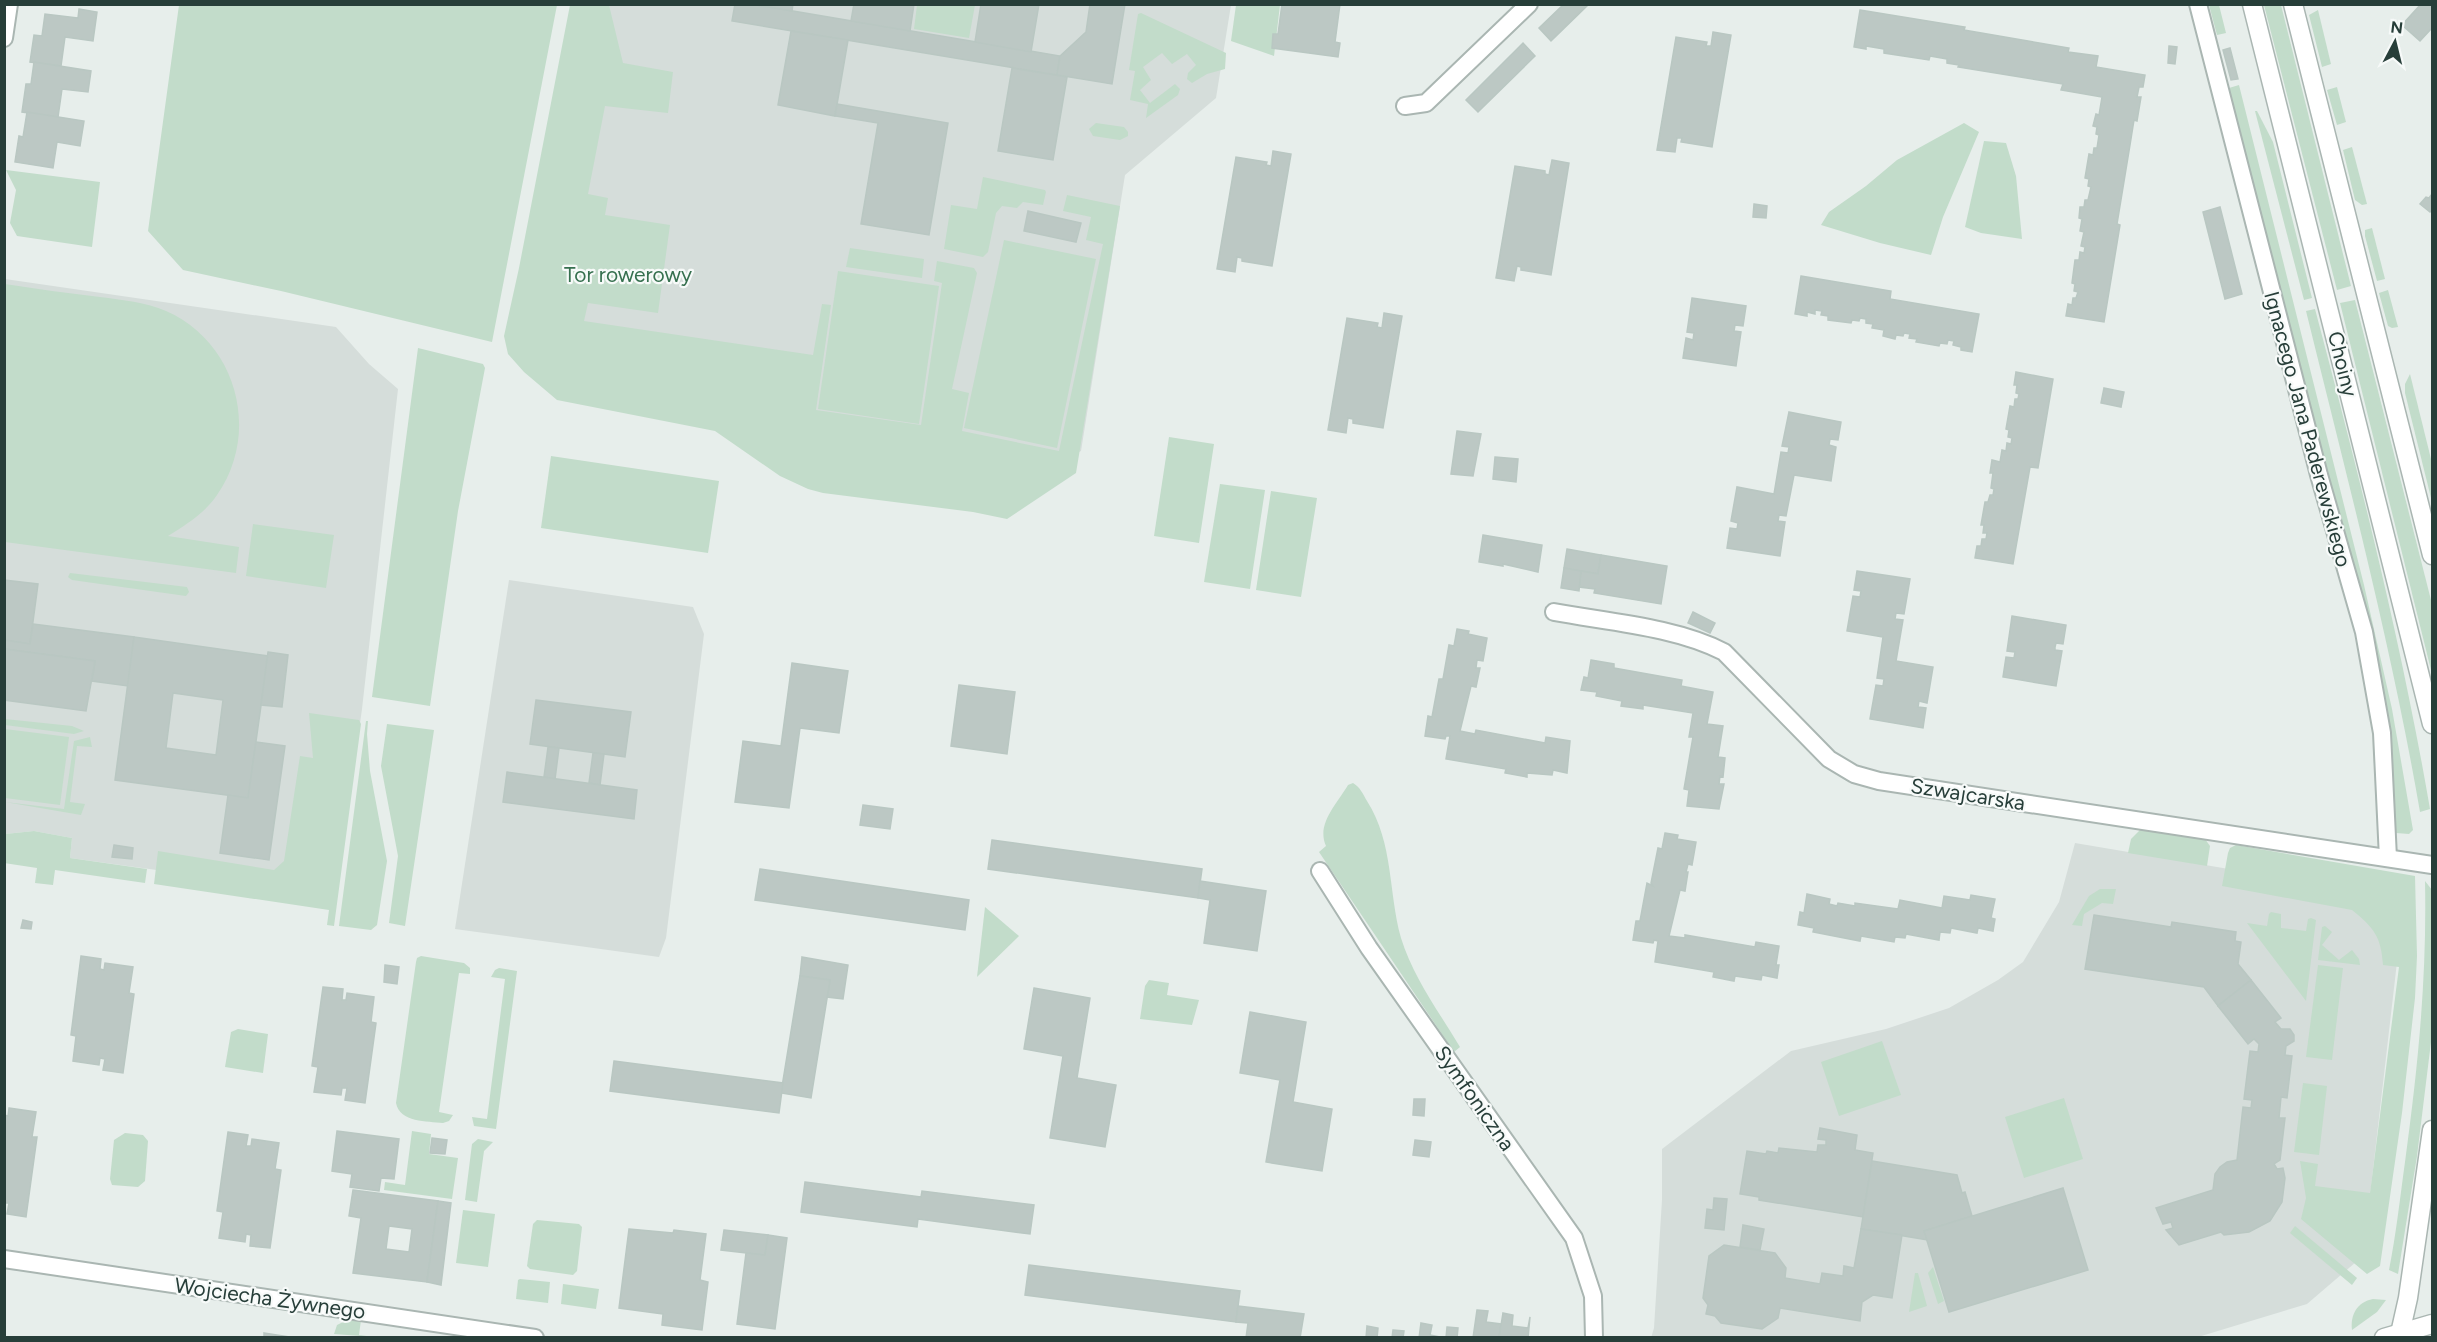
<svg xmlns="http://www.w3.org/2000/svg" width="2437" height="1342" font-family="Figtree,sans-serif">
<rect width="100%" height="100%" fill="#e7eeeb"/>
<g fill="#d5ddda">
<polygon points="577,5 1231,5 1216,98 1125,175 1081,451 1064,460 603,392 528,270"/>
<polygon points="5,279 336,327 369,364 398,389 362,709 336,895 70,858 72,838 34,831 5,834"/>
<polygon points="509,580 693,607 704,634 666,938 659,957 455,929"/>
<polygon points="2075,843 2370,893 2397,962 2363,1256 2307,1304 2198,1337 1651,1338 1654,1328 1662,1200 1662,1149 1791,1051 1886,1029 1949,1008 1998,980 2023,962 2059,902"/>
</g>
<g fill="#c2dcca">
<polygon points="179,5 557,5 492,342 281,291 183,270 148,231"/>
<polygon points="570,5 609,5 623,63 673,72 668,113 605,106 588,194 608,198 605,215 670,225 658,313 588,303 584,321 813,355 822,304 831,305 816,410 921,425 942,283 934,281 937,261 974,268 977,273 952,389 969,393 962,431 1059,451 1103,244 1086,240 1091,217 1063,211 1067,195 1120,206 1076,473 1007,519 973,512 823,493 808,489 780,476 715,431 557,400 524,372 508,354 504,336 519,268"/>
<polygon points="917,5 975,5 969,38 914,29"/>
<polygon points="1236,5 1280,5 1274,56 1231,41"/>
<polygon points="2209,5 2219,5 2226,33 2217,35"/>
<polygon points="2264,5 2281,5 2351,286 2337,290"/>
<polygon points="2318,10 2331,64 2322,67 2309,15"/>
<polygon points="1141,13 1226,53 1225,69 1207,74 1192,83 1187,79 1188,73 1196,65 1187,54 1172,64 1162,53 1143,67 1151,80 1140,90 1150,103 1175,84 1180,89 1178,95 1146,118 1148,104 1130,100 1135,71 1129,70 1138,14"/>
<polygon points="2239,85 2364,585 2392,709 2413,830 2409,834 2396,833 2388,713 2378,669 2229,88"/>
<polygon points="2337,87 2346,122 2337,125 2327,90"/>
<polygon points="2255,111 2257,111 2273,142 2312,298 2304,300"/>
<polygon points="1096,123 1124,127 1128,132 1128,136 1120,140 1093,136 1089,129"/>
<polygon points="1964,123 1979,132 1943,217 1931,255 1880,243 1821,225 1829,212 1866,186 1897,160"/>
<polygon points="1984,141 2006,143 2016,176 2022,239 1981,233 1965,227"/>
<polygon points="2352,147 2367,204 2362,205 2355,200 2343,150"/>
<polygon points="6,170 100,182 92,247 17,236 10,223 16,190"/>
<polygon points="983,177 1045,190 1046,192 1043,205 1023,202 1017,208 1002,206 996,213 988,252 983,257 944,249 951,205 977,209"/>
<polygon points="2372,228 2385,279 2377,281 2365,236 2365,230"/>
<polygon points="1004,240 1096,259 1057,448 964,428"/>
<polygon points="850,248 924,259 922,278 846,267"/>
<polygon points="838,271 939,286 919,424 818,409"/>
<path d="M5,284c31,5 63,9 95,13 22,3 46,5 66,14 71,31 95,121 51,184 -13,19 -30,29 -49,41l71,11 -3,26 -231,-31z"/>
<polygon points="2388,290 2398,327 2392,328 2388,326 2379,293"/>
<polygon points="2355,300 2432,604 2432,674 2340,303"/>
<path d="M2315,309c44,166 86,331 115,500l-10,3c-29,-169 -73,-334 -114,-501z"/>
<polygon points="418,348 483,364 485,368 458,511 430,706 372,697"/>
<polygon points="2410,374 2432,463 2432,502 2405,393 2405,384"/>
<polygon points="1169,437 1214,444 1199,543 1154,536"/>
<polygon points="551,456 719,481 708,553 541,528"/>
<polygon points="1220,484 1265,490 1250,589 1204,582"/>
<polygon points="1271,491 1317,498 1301,597 1256,590"/>
<polygon points="253,524 334,535 326,588 246,576"/>
<polygon points="70,573 187,587 189,592 186,596 72,580 68,577"/>
<polygon points="309,713 359,720 361,724 334,926 327,925 329,910 154,884 158,851 274,870 284,861 300,756 313,758"/>
<polygon points="5,719 72,726 84,731 74,734 5,725"/>
<polygon points="366,721 368,721 367,734 370,771 387,861 377,925 371,930 339,926"/>
<polygon points="387,724 434,730 405,926 389,923 398,856 381,766"/>
<polygon points="5,729 69,737 60,805 5,798"/>
<polygon points="90,737 92,747 77,746 70,802 85,804 81,815 5,802 64,809 74,741"/>
<path d="M1353,783c7,4 10,11 14,18 27,43 21,90 34,137 12,39 38,74 59,109l-6,5 -135,-200 7,-6c-10,-22 11,-42 22,-61z"/>
<polygon points="2142,828 2205,839 2210,846 2207,866 2128,853 2131,839"/>
<polygon points="34,831 72,838 70,858 147,869 145,883 55,870 53,885 35,883 37,868 4,863 5,834"/>
<path d="M2236,845l179,31 2,80 -2,42 -13,115 -22,153 -13,8 -66,-55 5,-21 -6,-37 18,3 -3,22 55,7 29,-226 -16,-2c-2,-29 -9,-37 -31,-55l-130,-24 6,-33 2,-5z"/>
<path d="M2425,881l7,9 -1,152 -14,114 -19,118 -9,-4c7,-35 11,-72 16,-108 13,-96 22,-184 20,-281z"/>
<polygon points="2100,889 2116,889 2113,904 2102,903 2084,914 2082,926 2072,925 2089,896"/>
<polygon points="985,907 1019,936 977,977"/>
<polygon points="2271,912 2281,914 2281,928 2306,931 2308,919 2311,918 2316,920 2306,1001 2247,923 2267,926 2269,914"/>
<polygon points="2325,926 2332,932 2322,945 2339,960 2352,950 2359,959 2360,965 2318,960 2322,927"/>
<path d="M421,956l43,7 6,5v6l-11,-1 -20,139 14,3 -4,6 -6,2c-16,-2 -43,0 -47,-20l20,-141 1,-4z"/>
<polygon points="2318,965 2343,968 2332,1060 2306,1057"/>
<polygon points="499,968 517,971 496,1129 474,1126 472,1117 487,1119 505,979 491,977 495,970"/>
<polygon points="1149,980 1169,983 1167,995 1199,1000 1192,1025 1140,1019 1145,986"/>
<polygon points="238,1029 268,1034 263,1073 225,1067 231,1032"/>
<polygon points="1882,1041 1901,1095 1839,1116 1821,1062"/>
<polygon points="2303,1083 2327,1086 2319,1155 2294,1152"/>
<polygon points="2064,1098 2083,1159 2024,1178 2005,1117"/>
<polygon points="412,1131 431,1134 429,1154 458,1158 452,1199 384,1190 385,1182 405,1185"/>
<polygon points="125,1133 143,1135 148,1141 145,1181 138,1187 112,1185 110,1179 114,1140"/>
<polygon points="478,1139 493,1142 484,1151 477,1202 465,1200 472,1144"/>
<polygon points="463,1210 495,1214 488,1267 456,1263"/>
<polygon points="537,1220 579,1224 582,1227 577,1271 573,1275 530,1269 527,1266 533,1224"/>
<polygon points="2295,1226 2357,1278 2352,1285 2290,1233"/>
<polygon points="1933,1267 1944,1301 1938,1304 1928,1273"/>
<polygon points="1915,1273 1918,1273 1927,1306 1909,1312"/>
<polygon points="520,1279 550,1282 548,1303 516,1299 518,1280"/>
<polygon points="563,1284 599,1289 596,1309 561,1304"/>
<path d="M2373,1299l13,1 -9,12 -25,18c-2,-15 5,-28 21,-31z"/>
<polygon points="349,1319 361,1320 359,1335 374,1337 334,1334 337,1325"/>
</g>
<g fill="#bcc8c4" stroke="#b9c7c2" stroke-width="1.5" fill-rule="evenodd">
<polygon points="735,4 751,4 1060,56 1057,75 732,21"/>
<polygon points="751,4 793,4 792,11"/>
<polygon points="854,4 914,4 910,31 851,21"/>
<polygon points="981,4 1039,4 1031,52 975,42"/>
<polygon points="1090,4 1125,4 1112,84 1057,75 1060,56 1086,32"/>
<polygon points="1282,4 1340,4 1335,42 1340,43 1338,57 1272,48 1273,34 1278,34"/>
<polygon points="1564,4 1589,4 1551,41 1539,28"/>
<polygon points="2421,4 2432,4 2432,28 2420,41 2402,25"/>
<polygon points="79,9 97,12 93,41 65,37 61,66 30,62 34,35 42,36 45,14 78,18"/>
<polygon points="1860,10 1965,27 1964,30 2069,48 2068,52 2098,56 2096,67 2145,75 2143,87 2139,87 2137,97 2141,97 2137,121 2134,120 2130,145 2117,224 2120,225 2104,322 2066,316 2068,304 2072,305 2073,298 2076,298 2078,292 2074,291 2075,284 2072,283 2075,260 2079,260 2080,252 2084,253 2085,247 2081,246 2084,232 2080,231 2082,219 2079,218 2080,207 2084,207 2085,200 2088,200 2091,187 2088,186 2089,179 2085,178 2089,154 2093,155 2094,148 2097,148 2099,135 2096,134 2097,127 2093,126 2096,114 2099,115 2102,97 2061,90 2063,84 1958,67 1959,65 1947,63 1947,59 1930,56 1929,60 1884,53 1884,49 1866,46 1866,49 1854,47"/>
<polygon points="791,31 848,40 835,116 778,105"/>
<polygon points="1713,32 1731,35 1712,147 1681,142 1682,138 1677,138 1675,152 1657,150 1676,37 1707,42 1706,46 1711,46"/>
<polygon points="1523,43 1535,56 1478,112 1466,100"/>
<polygon points="2169,46 2177,47 2175,64 2168,63"/>
<polygon points="2230,48 2238,79 2231,80 2223,50"/>
<polygon points="34,62 91,71 88,92 62,89 58,117 22,112 26,84 31,84"/>
<polygon points="1012,68 1067,77 1053,160 998,151"/>
<polygon points="837,104 948,123 929,235 861,224 878,123 835,116"/>
<polygon points="27,112 84,121 80,146 57,142 53,168 15,162 19,136 23,137"/>
<polygon points="1273,151 1291,154 1272,266 1242,261 1242,258 1237,257 1235,272 1217,269 1236,157 1267,162 1266,165 1271,166"/>
<polygon points="1552,160 1569,163 1551,275 1521,270 1521,267 1517,266 1514,281 1496,278 1515,166 1545,171 1545,174 1549,175"/>
<polygon points="2432,194 2432,210 2430,212 2420,204 2426,197 2429,198"/>
<polygon points="1754,204 1767,206 1766,218 1753,217"/>
<polygon points="2220,207 2242,294 2225,299 2203,212"/>
<polygon points="1028,211 1081,223 1076,242 1024,231"/>
<polygon points="1801,276 1891,291 1890,299 1979,314 1972,352 1961,350 1961,347 1953,345 1954,341 1948,340 1947,344 1940,343 1939,346 1916,342 1917,339 1909,338 1910,334 1904,333 1903,336 1896,335 1895,339 1883,336 1884,330 1872,328 1873,324 1866,323 1866,319 1860,318 1859,321 1852,320 1851,323 1828,320 1828,316 1821,315 1822,311 1815,310 1815,314 1807,312 1807,316 1795,314"/>
<polygon points="1692,298 1746,306 1743,326 1735,325 1734,331 1741,332 1736,366 1683,358 1686,338 1693,340 1694,333 1687,332"/>
<polygon points="1384,313 1402,316 1383,428 1353,423 1353,419 1348,418 1346,433 1328,430 1347,318 1378,323 1377,327 1382,328"/>
<polygon points="2016,372 2053,379 2038,468 2030,467 2013,564 1975,558 1977,546 1981,546 1982,539 1986,539 1987,533 1983,533 1984,525 1981,525 1985,502 1988,502 1990,495 1993,495 1994,489 1991,488 1993,473 1990,473 1992,460 2000,462 2002,450 2006,451 2007,443 2011,444 2012,438 2008,437 2009,430 2006,429 2010,406 2014,407 2015,399 2018,399 2019,394 2016,393 2017,385 2014,385"/>
<polygon points="2104,388 2124,392 2121,407 2101,403"/>
<polygon points="1789,412 1841,422 1838,440 1830,439 1829,445 1836,447 1831,481 1794,475 1786,516 1779,515 1778,521 1785,522 1780,556 1727,548 1730,528 1737,529 1738,523 1731,521 1737,487 1774,494 1781,452 1788,453 1789,447 1782,446"/>
<polygon points="1457,431 1481,434 1473,476 1451,474"/>
<polygon points="1495,457 1518,459 1516,482 1493,479"/>
<polygon points="1483,535 1542,545 1538,572 1503,564 1503,566 1479,562"/>
<polygon points="1567,549 1601,555 1598,574 1564,568"/>
<polygon points="1601,555 1667,566 1661,604 1594,593 1595,589 1579,587 1581,571 1598,574"/>
<polygon points="1564,568 1581,571 1579,591 1561,588"/>
<polygon points="1857,571 1910,579 1904,614 1896,613 1895,619 1903,620 1896,661 1933,667 1927,703 1919,701 1918,707 1926,708 1923,728 1870,719 1876,685 1883,686 1884,679 1877,678 1883,637 1847,631 1853,596 1860,597 1861,591 1854,590"/>
<polygon points="4,580 38,584 30,644 4,640"/>
<polygon points="1693,612 1715,623 1710,633 1688,623"/>
<polygon points="2012,616 2066,625 2063,644 2056,643 2055,647 2055,650 2062,651 2056,686 2003,677 2006,657 2014,658 2015,652 2007,651"/>
<polygon points="33,624 134,637 128,686 92,681 95,661 4,649 4,640 30,644"/>
<polygon points="1457,629 1469,631 1468,634 1487,638 1483,661 1477,660 1476,668 1480,668 1476,687 1471,686 1460,731 1475,734 1476,730 1545,743 1546,737 1570,741 1567,773 1553,770 1552,775 1527,773 1527,777 1505,773 1506,769 1446,759 1450,736 1446,736 1445,739 1425,736 1428,716 1432,717 1439,679 1443,679 1449,645 1454,646"/>
<path d="M134,637l134,19 -20,142 -133,-18zM173,693l50,7 -7,55 -50,-7z"/>
<polygon points="4,649 95,661 86,711 4,700"/>
<polygon points="268,652 288,655 282,707 261,705"/>
<polygon points="1591,660 1614,664 1614,668 1682,680 1681,686 1713,692 1707,724 1723,726 1718,757 1725,758 1723,777 1720,776 1719,784 1724,784 1719,809 1687,806 1689,790 1684,789 1693,737 1689,737 1693,713 1643,705 1643,709 1621,706 1622,701 1596,696 1597,692 1581,690 1584,677 1588,678"/>
<polygon points="792,663 848,671 839,733 800,728 789,808 735,802 743,741 781,746"/>
<polygon points="959,685 1015,692 1007,754 951,746"/>
<polygon points="536,700 631,712 625,757 530,744"/>
<polygon points="256,742 285,746 269,860 220,853 228,795 248,798"/>
<polygon points="548,747 559,748 555,779 544,777"/>
<polygon points="593,753 604,754 600,785 589,783"/>
<polygon points="507,772 637,790 634,819 503,802"/>
<polygon points="863,805 893,809 890,829 860,825"/>
<polygon points="1665,833 1678,835 1677,839 1696,842 1692,865 1688,864 1686,872 1688,872 1685,891 1680,890 1669,936 1685,938 1685,935 1755,947 1756,942 1779,946 1776,965 1779,965 1777,978 1762,975 1761,980 1735,976 1734,981 1713,977 1714,972 1655,962 1658,941 1654,940 1653,943 1633,940 1636,921 1640,921 1647,883 1653,886 1651,883 1658,848 1662,849"/>
<polygon points="992,840 1202,869 1198,898 988,869"/>
<polygon points="114,845 133,848 132,859 112,857"/>
<polygon points="760,869 969,900 965,930 755,900"/>
<polygon points="1200,881 1266,891 1257,951 1204,943 1210,900 1198,898"/>
<polygon points="1807,894 1830,899 1829,904 1837,906 1838,903 1855,906 1855,903 1898,909 1900,900 1942,908 1944,896 1970,900 1971,895 1995,899 1991,918 1995,919 1993,931 1978,928 1977,933 1951,928 1950,933 1940,932 1939,940 1906,934 1905,938 1895,937 1894,942 1861,936 1860,941 1813,932 1814,928 1798,925 1800,912 1804,913"/>
<polygon points="2094,915 2171,927 2172,922 2236,932 2235,941 2241,942 2238,964 2251,980 2218,1006 2204,987 2085,969"/>
<polygon points="23,920 32,922 31,929 21,928"/>
<polygon points="81,956 101,959 100,969 104,970 105,963 133,967 129,993 134,994 123,1073 103,1070 105,1059 100,1058 99,1065 73,1061 76,1036 71,1035"/>
<polygon points="802,957 848,965 843,999 827,997 830,980 800,976"/>
<polygon points="385,965 399,967 397,984 384,982"/>
<polygon points="800,976 830,980 811,1098 781,1093"/>
<polygon points="2251,980 2281,1018 2275,1022 2281,1029 2290,1029 2294,1035 2294,1041 2286,1046 2285,1055 2292,1056 2287,1098 2281,1097 2279,1118 2285,1118 2280,1160 2274,1164 2277,1169 2283,1168 2285,1178 2282,1202 2270,1221 2249,1232 2224,1235 2221,1232 2179,1245 2166,1230 2173,1228 2171,1222 2163,1224 2156,1208 2213,1190 2215,1174 2220,1167 2227,1162 2237,1160 2243,1107 2251,1108 2252,1100 2244,1099 2250,1051 2258,1052 2259,1044 2254,1039 2248,1044 2218,1006"/>
<polygon points="323,987 343,989 342,1000 346,1000 347,993 374,997 371,1022 376,1023 365,1103 345,1100 347,1088 342,1088 341,1095 314,1092 318,1067 312,1066"/>
<polygon points="1034,988 1090,998 1077,1078 1116,1085 1105,1147 1050,1138 1063,1056 1024,1049"/>
<polygon points="1250,1012 1306,1022 1293,1102 1332,1109 1322,1171 1266,1162 1280,1080 1240,1073"/>
<polygon points="614,1061 783,1083 779,1113 610,1091"/>
<polygon points="1414,1099 1425,1099 1424,1116 1413,1115"/>
<polygon points="9,1108 36,1112 32,1137 37,1137 26,1217 7,1214 9,1203 4,1203 4,1115 8,1116"/>
<polygon points="1820,1128 1857,1135 1855,1150 1873,1153 1863,1217 1759,1200 1759,1197 1740,1194 1747,1151 1766,1154 1767,1151 1778,1153 1779,1148 1817,1152 1818,1145 1826,1145 1826,1140 1818,1139"/>
<polygon points="337,1131 399,1139 394,1179 381,1178 379,1191 350,1187 352,1174 332,1171"/>
<polygon points="228,1132 248,1135 246,1146 251,1146 252,1139 279,1143 275,1169 281,1170 270,1248 250,1246 251,1235 246,1234 245,1242 219,1238 223,1212 217,1211"/>
<polygon points="432,1138 447,1140 445,1154 430,1153"/>
<polygon points="1415,1140 1431,1142 1429,1157 1413,1155"/>
<polygon points="1872,1161 1957,1175 1962,1193 1965,1192 1972,1216 1924,1231 1928,1240 1861,1229"/>
<polygon points="805,1182 921,1197 922,1191 1034,1205 1030,1234 918,1219 917,1227 801,1212"/>
<polygon points="2063,1188 2088,1270 1949,1312 1924,1231"/>
<path d="M353,1190l85,11 -11,81 -74,-9 8,-55 -12,-2zM389,1226l23,3 -3,23 -23,-3z"/>
<polygon points="1714,1198 1727,1199 1724,1230 1705,1228 1707,1209 1713,1210"/>
<polygon points="438,1201 451,1203 441,1285 427,1282"/>
<polygon points="1743,1225 1764,1229 1760,1250 1740,1247"/>
<polygon points="629,1229 673,1233 674,1230 706,1234 700,1280 708,1282 702,1330 662,1325 663,1314 619,1308"/>
<polygon points="1861,1229 1902,1235 1892,1298 1873,1295 1862,1302 1860,1321 1780,1308 1778,1318 1762,1329 1721,1323 1715,1316 1706,1314 1708,1305 1703,1298 1709,1256 1724,1245 1775,1253 1786,1268 1785,1278 1820,1284 1822,1273 1843,1276 1844,1266 1854,1268"/>
<polygon points="724,1230 768,1235 765,1255 721,1250"/>
<polygon points="768,1235 787,1238 775,1329 737,1324 746,1253 765,1255"/>
<polygon points="1029,1265 1240,1291 1236,1322 1025,1295"/>
<polygon points="1238,1306 1304,1314 1300,1338 1246,1338 1248,1323 1236,1322"/>
<polygon points="1477,1310 1488,1311 1486,1322 1501,1324 1499,1338 1473,1338"/>
<polygon points="1503,1313 1513,1315 1512,1326 1528,1328 1530,1317 1528,1338 1499,1338"/>
<polygon points="1421,1323 1432,1325 1430,1335 1445,1338 1419,1338"/>
<polygon points="1367,1326 1378,1328 1377,1338 1366,1338"/>
<polygon points="1447,1327 1458,1328 1457,1338 1446,1338"/>
<polygon points="1393,1330 1404,1331 1403,1338 1392,1338"/>
<polygon points="264,1333 296,1338 264,1338"/>
</g>
<g fill="none" stroke-linecap="round" stroke-linejoin="round">
<g stroke="#aab6b2" stroke-width="20">
<g id="minor">
<polyline points="2198,4 2319,475 2364,632 2382,733 2388,858"/>
<polyline points="4,38 9,4"/>
<polyline points="1405,106 1426,103 1529,4"/>
<path d="M1554,612c54,10 122,15 170,40l105,107 25,15 25,7 553,84"/>
<polyline points="1320,871 1369,948 1574,1238 1593,1296 1594,1338"/>
<polyline points="4,1259 535,1338"/>
</g>
</g>
<g stroke="#aab6b2" stroke-width="21">
<g id="tertiary">
<polyline points="2252,4 2432,724"/>
<polyline points="2293,4 2432,555"/>
<polyline points="2384,1338 2432,1324"/>
<polyline points="2399,1338 2408,1298 2432,1130"/>
</g>
</g>
<use href="#minor" stroke="#fff" stroke-width="16"/>
<use href="#tertiary" stroke="#fff" stroke-width="18"/>
</g>
<g text-anchor="middle" dominant-baseline="central" stroke-width="4.5" stroke-linejoin="round" paint-order="stroke">
<g font-size="21" fill="#36704f" stroke="#f7faf9">
<text x="628" y="274">Tor rowerowy</text>
</g>
<g font-size="21" fill="#273e39" stroke="#f7faf9">
<text transform="translate(2343 364) rotate(76)">Choiny</text>
<text transform="translate(2308 429) rotate(75)">Ignacego Jana Paderewskiego</text>
<text transform="translate(1968 794) rotate(9)">Szwajcarska</text>
<text transform="translate(1475 1098) rotate(55)">Symfoniczna</text>
<text transform="translate(270 1298) rotate(8)">Wojciecha Żywnego</text>
</g>
</g>
<rect width="2437" height="1342" fill="none" stroke="#273e39" stroke-width="12"/>
<g transform="translate(2395 42) rotate(7)" stroke="#f7faf9" stroke-width="4.5" paint-order="stroke">
<path d="M0-4.5L10 22L0 15L-10 22Z" fill="#273e39"/>
<text y="-9" font-size="16" font-weight="bold" text-anchor="middle" fill="#273e39">N</text>
</g>
</svg>
